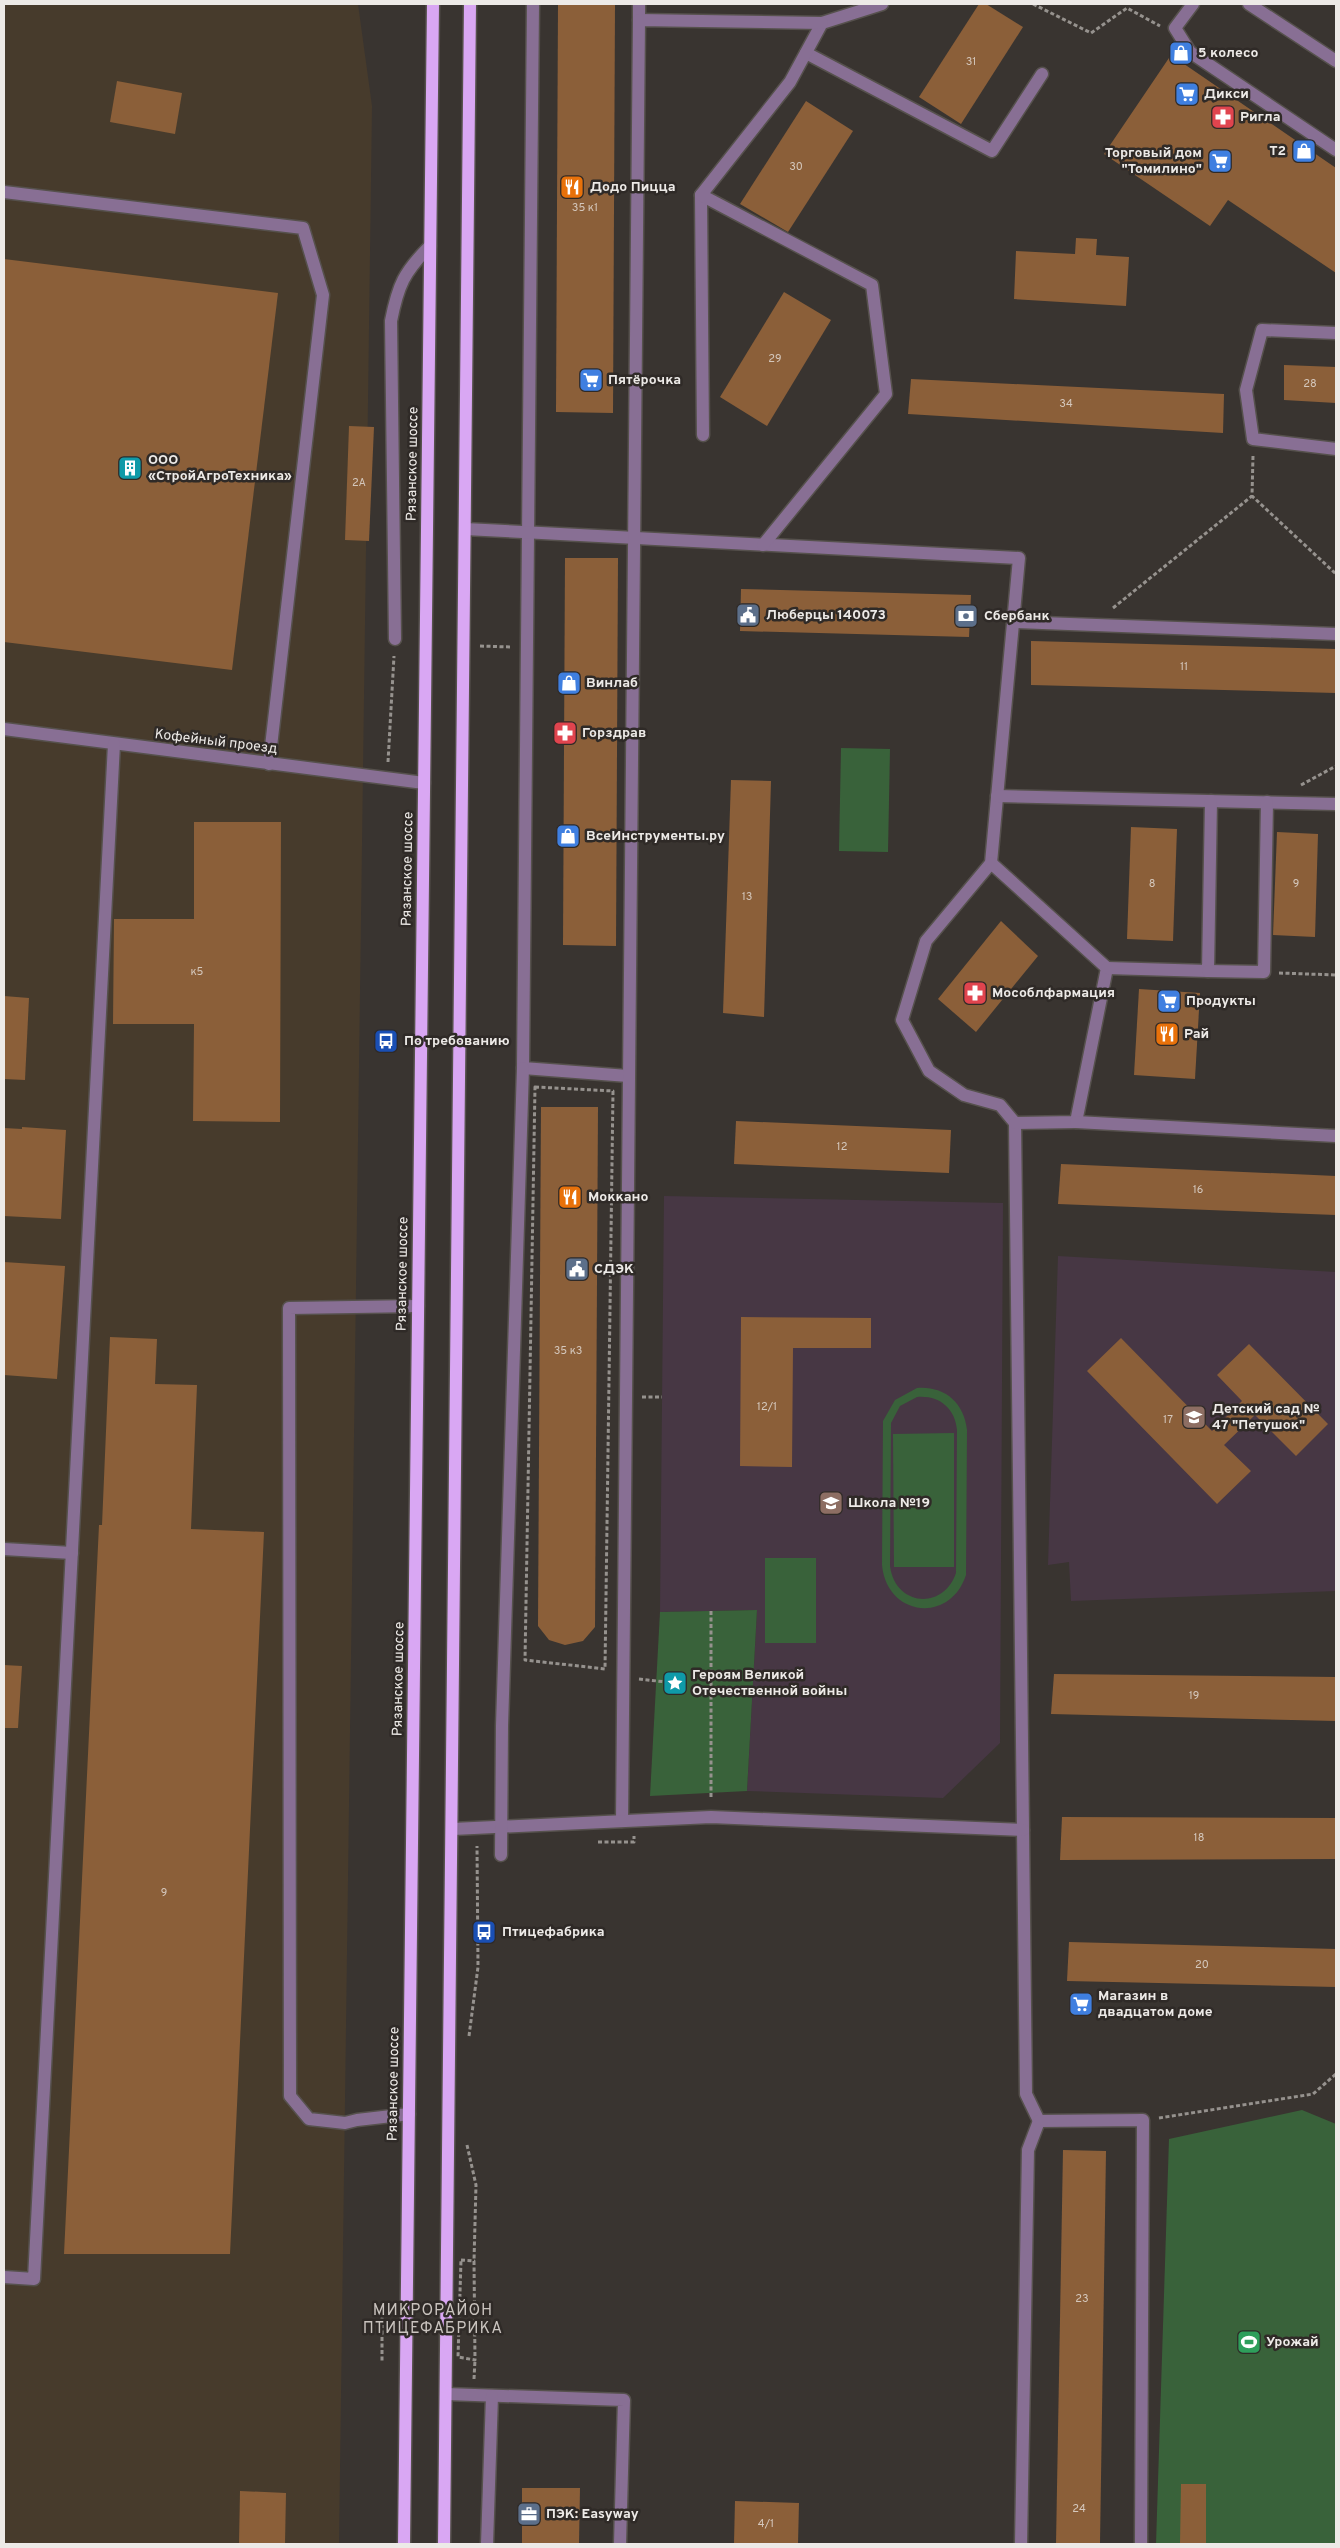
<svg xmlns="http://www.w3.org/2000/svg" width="1340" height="2548" font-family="Overpass,sans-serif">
<rect width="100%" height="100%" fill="#393430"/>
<polygon fill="#473b2c" points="4,4 358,4 372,106 339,2544 4,2544"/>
<g fill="#473744">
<polygon points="664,1196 1003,1203 1000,1743 943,1798 747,1791 757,1610 660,1612"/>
<polygon points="1058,1256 1336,1272 1336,1591 1071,1601 1069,1562 1048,1565"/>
</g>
<g fill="#39623a" fill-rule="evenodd">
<polygon points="841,748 890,749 888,852 839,851"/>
<path d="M917,1388c27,-2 47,14 50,42l-1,145c-16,49 -79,42 -84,-10l1,-144 12,-21zM917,1397c22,-2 38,11 40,33l-1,143c-13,38 -61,33 -66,-7l1,-143 9,-17z"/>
<polygon points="954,1433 954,1567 894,1567 893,1434"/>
<rect x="765" y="1558" width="51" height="85"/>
<polygon points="757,1610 747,1791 650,1796 660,1612"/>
<polygon points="1302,2110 1336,2124 1336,2544 1156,2544 1169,2139"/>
</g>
<g fill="#8b5f39">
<polygon points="558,4 615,4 613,413 556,412"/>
<polygon points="979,4 986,4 1023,27 961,124 919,97"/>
<polygon points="1171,55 1336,168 1336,273 1228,200 1210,226 1104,154"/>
<polygon points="117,81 182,93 175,134 110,122"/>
<polygon points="806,101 853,131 788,232 740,204"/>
<polygon points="1076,238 1097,239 1096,255 1129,257 1126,306 1014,299 1016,251 1075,254"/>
<polygon points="4,259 278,293 232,670 4,642"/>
<polygon points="784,292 831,320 767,426 720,397"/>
<polygon points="1284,365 1336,367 1336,403 1284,400"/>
<polygon points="911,379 1224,394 1223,433 908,414"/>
<polygon points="349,426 374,427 369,541 345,540"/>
<polygon points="565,558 618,558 616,946 563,945"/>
<polygon points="741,589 971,595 969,637 740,631"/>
<polygon points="1031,641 1336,649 1336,693 1031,685"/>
<polygon points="731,780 771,781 764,1017 723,1013"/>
<polygon points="194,822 281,822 280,1122 193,1121 194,1024 113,1024 114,919 194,919"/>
<polygon points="1131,827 1177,829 1173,941 1127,939"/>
<polygon points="1277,832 1318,834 1315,937 1273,935"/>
<polygon points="1001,921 1038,956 976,1032 938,999"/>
<polygon points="1139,989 1200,993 1195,1079 1134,1075"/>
<polygon points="4,996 29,998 25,1080 4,1079"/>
<polygon points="541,1107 598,1107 595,1627 583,1641 565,1645 549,1640 538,1626"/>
<polygon points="736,1121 951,1130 949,1173 734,1164"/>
<polygon points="22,1127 66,1130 61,1219 4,1216 4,1128 22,1129"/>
<polygon points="1061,1164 1336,1176 1336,1215 1058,1204"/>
<polygon points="4,1262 65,1266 57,1379 4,1375"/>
<polygon points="741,1317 871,1318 871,1348 793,1348 792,1467 740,1466"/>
<polygon points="110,1337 157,1339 155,1384 197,1385 191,1529 264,1532 230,2254 64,2254 99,1525 102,1525"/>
<polygon points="1121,1338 1212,1431 1242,1401 1217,1375 1249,1344 1328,1424 1296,1456 1255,1415 1224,1445 1251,1471 1217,1504 1087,1371"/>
<polygon points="4,1665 22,1666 18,1728 4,1728"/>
<polygon points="1054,1674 1336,1677 1336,1721 1051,1714"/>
<polygon points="1062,1817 1336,1818 1336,1859 1060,1860"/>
<polygon points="1069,1942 1336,1949 1336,1987 1067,1981"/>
<polygon points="1063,2150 1106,2151 1100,2544 1056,2544"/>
<polygon points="1181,2484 1206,2484 1206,2544 1180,2544"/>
<polygon points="522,2488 580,2488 579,2544 522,2544"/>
<polygon points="240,2491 286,2493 285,2544 239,2544"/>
<polygon points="735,2501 799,2503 798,2544 734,2544"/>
</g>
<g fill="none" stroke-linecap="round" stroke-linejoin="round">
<g stroke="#56514d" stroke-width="15">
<g id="minor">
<polyline points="533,4 523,1068 628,1076"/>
<polyline points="1193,4 1175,28 1190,52 1336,150"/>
<polyline points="1249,4 1336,61"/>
<polyline points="639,20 639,4"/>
<polyline points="806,53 992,151 1042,74"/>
<polyline points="4,192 303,228 323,295 269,764"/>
<polyline points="701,195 703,435"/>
<polyline points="1336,333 1262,330 1246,390 1253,439 1336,449"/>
<polyline points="465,529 1019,558 991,863 926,941 902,1020 929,1071 964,1095 1000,1105 1015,1123 1026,2094 1039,2121"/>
<polyline points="763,545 886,394 872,285 701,195 790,82 822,23 882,4"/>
<polyline points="1013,622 1336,634"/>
<path d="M395,639l-4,-318c7,-36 13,-49 39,-75"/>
<polyline points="4,729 424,783"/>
<polyline points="997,796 1336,804"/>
<polyline points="991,863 1107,968 1076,1122 1015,1123"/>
<polyline points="1107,968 1208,971 1211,801"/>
<polyline points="1208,971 1264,972 1267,802"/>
<polyline points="1076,1122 1336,1136"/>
<polyline points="4,1549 72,1553"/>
<polyline points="622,1821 639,20 822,23"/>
<polyline points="453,1829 711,1817 1023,1830"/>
<polyline points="501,1855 502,1726 523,1068"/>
<polyline points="409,2114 357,2120 345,2123 309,2119 290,2096 289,1308 418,1306"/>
<polyline points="4,2277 34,2279 114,744"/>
<polyline points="446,2394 624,2400 620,2544"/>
<polyline points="487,2544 492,2396"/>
<polyline points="1021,2544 1028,2150 1039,2121 1143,2120 1141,2544"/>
</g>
</g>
<g stroke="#56514d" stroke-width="15">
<g id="major">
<polyline points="404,2544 433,4"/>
<polyline points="444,2544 470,4"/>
</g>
</g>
<g stroke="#96928e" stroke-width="3" stroke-dasharray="4 2.5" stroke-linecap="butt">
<polyline points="1033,4 1091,33 1127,8 1160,26"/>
<polyline points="1253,456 1252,496 1336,574"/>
<polyline points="1113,608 1252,496"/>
<polyline points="480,646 511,647"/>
<polyline points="388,762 394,656"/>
<polyline points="1301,785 1336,766"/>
<polyline points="1279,973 1336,975"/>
<polygon points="535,1087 613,1091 605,1669 525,1660"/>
<polyline points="642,1397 662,1397"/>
<polyline points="711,1611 711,1799"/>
<polyline points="639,1679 675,1683"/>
<polyline points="598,1842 634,1842 634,1836"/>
<polyline points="469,2036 478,1967 477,1846"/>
<polyline points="1159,2118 1313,2094 1336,2074"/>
<polyline points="467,2145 476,2185 474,2261"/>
<polygon points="461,2260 474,2261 475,2360 458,2357"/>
<polyline points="382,2311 382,2362"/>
<polyline points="474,2379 475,2360"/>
</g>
<use href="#minor" stroke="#886f94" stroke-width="12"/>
<use href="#major" stroke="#d9a7f3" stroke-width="12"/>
</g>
<defs>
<g id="shop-square" transform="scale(1.25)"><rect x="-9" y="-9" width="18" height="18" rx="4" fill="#3f7fe0" stroke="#2f2a27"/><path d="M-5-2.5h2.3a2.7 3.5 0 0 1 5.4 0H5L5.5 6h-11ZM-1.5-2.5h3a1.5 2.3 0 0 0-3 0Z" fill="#fff"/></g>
<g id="supermarket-square" transform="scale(1.25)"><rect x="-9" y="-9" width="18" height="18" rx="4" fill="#3f7fe0" stroke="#2f2a27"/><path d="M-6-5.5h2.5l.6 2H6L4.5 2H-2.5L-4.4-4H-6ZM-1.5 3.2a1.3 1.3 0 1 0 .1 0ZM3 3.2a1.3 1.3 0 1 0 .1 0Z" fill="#fff"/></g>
<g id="pharmacy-square" transform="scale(1.25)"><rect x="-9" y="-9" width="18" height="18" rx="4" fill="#e0444e" stroke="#2f2a27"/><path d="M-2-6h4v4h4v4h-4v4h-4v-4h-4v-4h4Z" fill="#fff"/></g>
<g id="restaurant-square" transform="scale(1.25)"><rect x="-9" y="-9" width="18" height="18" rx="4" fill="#e8710a" stroke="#2f2a27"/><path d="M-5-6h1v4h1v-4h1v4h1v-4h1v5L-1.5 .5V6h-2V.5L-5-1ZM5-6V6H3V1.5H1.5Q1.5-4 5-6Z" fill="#fff"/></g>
<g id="building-square" transform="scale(1.25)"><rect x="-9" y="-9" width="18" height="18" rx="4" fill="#0f9aa8" stroke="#2f2a27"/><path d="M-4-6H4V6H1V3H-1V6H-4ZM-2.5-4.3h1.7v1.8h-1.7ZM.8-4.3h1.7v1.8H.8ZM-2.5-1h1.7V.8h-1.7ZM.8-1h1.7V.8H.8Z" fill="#fff"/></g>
<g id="civic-square" transform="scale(1.25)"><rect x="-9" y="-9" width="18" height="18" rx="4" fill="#5c6f8a" stroke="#2f2a27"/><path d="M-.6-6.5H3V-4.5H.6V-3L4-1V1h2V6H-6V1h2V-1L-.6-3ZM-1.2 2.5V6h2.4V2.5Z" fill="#fff"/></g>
<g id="bank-square" transform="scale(1.25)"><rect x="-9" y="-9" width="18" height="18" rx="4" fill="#5c6f8a" stroke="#2f2a27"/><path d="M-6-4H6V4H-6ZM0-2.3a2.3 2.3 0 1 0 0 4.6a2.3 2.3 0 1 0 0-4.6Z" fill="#fff"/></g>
<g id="bus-square" transform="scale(1.25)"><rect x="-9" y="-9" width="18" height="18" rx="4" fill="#1a4fb4" stroke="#2f2a27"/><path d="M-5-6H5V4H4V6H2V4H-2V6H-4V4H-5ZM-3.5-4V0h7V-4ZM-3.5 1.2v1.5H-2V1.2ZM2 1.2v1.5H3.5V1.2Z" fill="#fff"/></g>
<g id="school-square" transform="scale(1.25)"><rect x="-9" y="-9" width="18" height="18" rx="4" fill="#8d6e63" stroke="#2f2a27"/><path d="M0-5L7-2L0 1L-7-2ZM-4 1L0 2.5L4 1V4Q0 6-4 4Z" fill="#fff"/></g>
<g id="sight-square" transform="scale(1.25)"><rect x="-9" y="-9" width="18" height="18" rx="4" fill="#0f9aa8" stroke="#2f2a27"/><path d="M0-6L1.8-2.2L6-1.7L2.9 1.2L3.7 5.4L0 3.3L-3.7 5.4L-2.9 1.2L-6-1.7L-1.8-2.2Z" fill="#fff"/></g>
<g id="stadium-square" transform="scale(1.25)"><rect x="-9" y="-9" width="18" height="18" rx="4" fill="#2e9e5b" stroke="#2f2a27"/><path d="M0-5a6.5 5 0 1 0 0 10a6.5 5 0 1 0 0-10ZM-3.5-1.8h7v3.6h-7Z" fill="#fff"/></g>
<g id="office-square" transform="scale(1.25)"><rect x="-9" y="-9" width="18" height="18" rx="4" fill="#5c6f8a" stroke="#2f2a27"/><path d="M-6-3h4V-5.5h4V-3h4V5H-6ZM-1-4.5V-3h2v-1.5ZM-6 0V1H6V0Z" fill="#fff"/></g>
</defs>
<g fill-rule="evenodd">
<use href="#shop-square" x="1181" y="53"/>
<use href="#supermarket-square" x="1187" y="94"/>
<use href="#pharmacy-square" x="1223" y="117"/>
<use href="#shop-square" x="1304" y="151"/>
<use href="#supermarket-square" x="1220" y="161"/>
<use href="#restaurant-square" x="572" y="187"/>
<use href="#supermarket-square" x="591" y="380"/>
<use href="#building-square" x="130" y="468"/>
<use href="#civic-square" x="748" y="615"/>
<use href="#bank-square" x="966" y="616"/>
<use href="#shop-square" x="569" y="683"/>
<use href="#pharmacy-square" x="565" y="733"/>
<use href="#shop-square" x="568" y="836"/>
<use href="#pharmacy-square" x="975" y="993"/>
<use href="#supermarket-square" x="1169" y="1001"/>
<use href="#restaurant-square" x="1167" y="1034"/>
<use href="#bus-square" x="386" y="1041"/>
<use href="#restaurant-square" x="570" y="1197"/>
<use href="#civic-square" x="577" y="1269"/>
<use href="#school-square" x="1194" y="1417"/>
<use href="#school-square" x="831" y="1503"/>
<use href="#sight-square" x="675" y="1683"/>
<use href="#bus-square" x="484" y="1932"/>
<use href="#supermarket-square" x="1081" y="2004"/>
<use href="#stadium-square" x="1249" y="2342"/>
<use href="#office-square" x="529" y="2514"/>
</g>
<g text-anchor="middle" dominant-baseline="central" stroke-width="5" stroke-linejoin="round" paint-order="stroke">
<g font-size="11" fill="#d4c7bc">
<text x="971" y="62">31</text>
<text x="796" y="167">30</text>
<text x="585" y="208">35 к1</text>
<text x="775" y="359">29</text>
<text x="1310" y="384">28</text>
<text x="1066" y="404">34</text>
<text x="359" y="483">2А</text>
<text x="1184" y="667">11</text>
<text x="1152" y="884">8</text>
<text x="1296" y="884">9</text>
<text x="747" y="897">13</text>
<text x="197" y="972">к5</text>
<text x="842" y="1147">12</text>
<text x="1198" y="1190">16</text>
<text x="568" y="1351">35 к3</text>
<text x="767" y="1407">12/1</text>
<text x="1168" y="1420">17</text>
<text x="1194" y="1696">19</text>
<text x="1199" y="1838">18</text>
<text x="164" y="1893">9</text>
<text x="1202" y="1965">20</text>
<text x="1082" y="2299">23</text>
<text x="1079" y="2509">24</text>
<text x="766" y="2524">4/1</text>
</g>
<g font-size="14" font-weight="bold" fill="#edeae7" stroke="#2f2a27" text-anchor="start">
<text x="1198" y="53">5 колесо</text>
<text x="1204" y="94">Дикси</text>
<text x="1240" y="117">Ригла</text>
<text x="1286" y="151" text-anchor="end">T2</text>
<text x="1202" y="153" text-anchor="end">Торговый дом<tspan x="1202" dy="16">"Томилино"</tspan></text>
<text x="590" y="187">Додо Пицца</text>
<text x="608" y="380">Пятёрочка</text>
<text x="148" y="460">ООО<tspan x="148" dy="16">«СтройАгроТехника»</tspan></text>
<text x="766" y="615">Люберцы 140073</text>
<text x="984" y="616">Сбербанк</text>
<text x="586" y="683">Винлаб</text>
<text x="582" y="733">Горздрав</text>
<text x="586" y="836">ВсеИнструменты.ру</text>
<text x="992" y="993">Мособлфармация</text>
<text x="1186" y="1001">Продукты</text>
<text x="1184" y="1034">Рай</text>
<text x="404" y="1041">По требованию</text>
<text x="588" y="1197">Моккано</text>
<text x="594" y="1269">СДЭК</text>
<text x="1212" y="1409">Детский сад №<tspan x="1212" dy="16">47 "Петушок"</tspan></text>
<text x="848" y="1503">Школа №19</text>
<text x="692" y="1675">Героям Великой<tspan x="692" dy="16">Отечественной войны</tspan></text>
<text x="502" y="1932">Птицефабрика</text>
<text x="1098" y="1996">Магазин в<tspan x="1098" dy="16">двадцатом доме</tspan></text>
<text x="1266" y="2342">Урожай</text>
<text x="546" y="2514">ПЭК: Easyway</text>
</g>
<g font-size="14" fill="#edeae7" stroke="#2f2a27">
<text transform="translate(413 464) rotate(-89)">Рязанское шоссе</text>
<text transform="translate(216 742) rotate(7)">Кофейный проезд</text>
<text transform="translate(408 869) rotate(-89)">Рязанское шоссе</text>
<text transform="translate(403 1274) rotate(-89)">Рязанское шоссе</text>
<text transform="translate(399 1679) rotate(-89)">Рязанское шоссе</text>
<text transform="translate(394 2084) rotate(-89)">Рязанское шоссе</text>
</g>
<g font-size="16" letter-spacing="1" fill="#c9c3be" stroke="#2f2a27">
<text x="433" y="2311">МИКРОРАЙОН<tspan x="433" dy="18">ПТИЦЕФАБРИКА</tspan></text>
</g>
</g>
<rect width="1340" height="2548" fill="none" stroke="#edeae7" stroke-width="10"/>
</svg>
